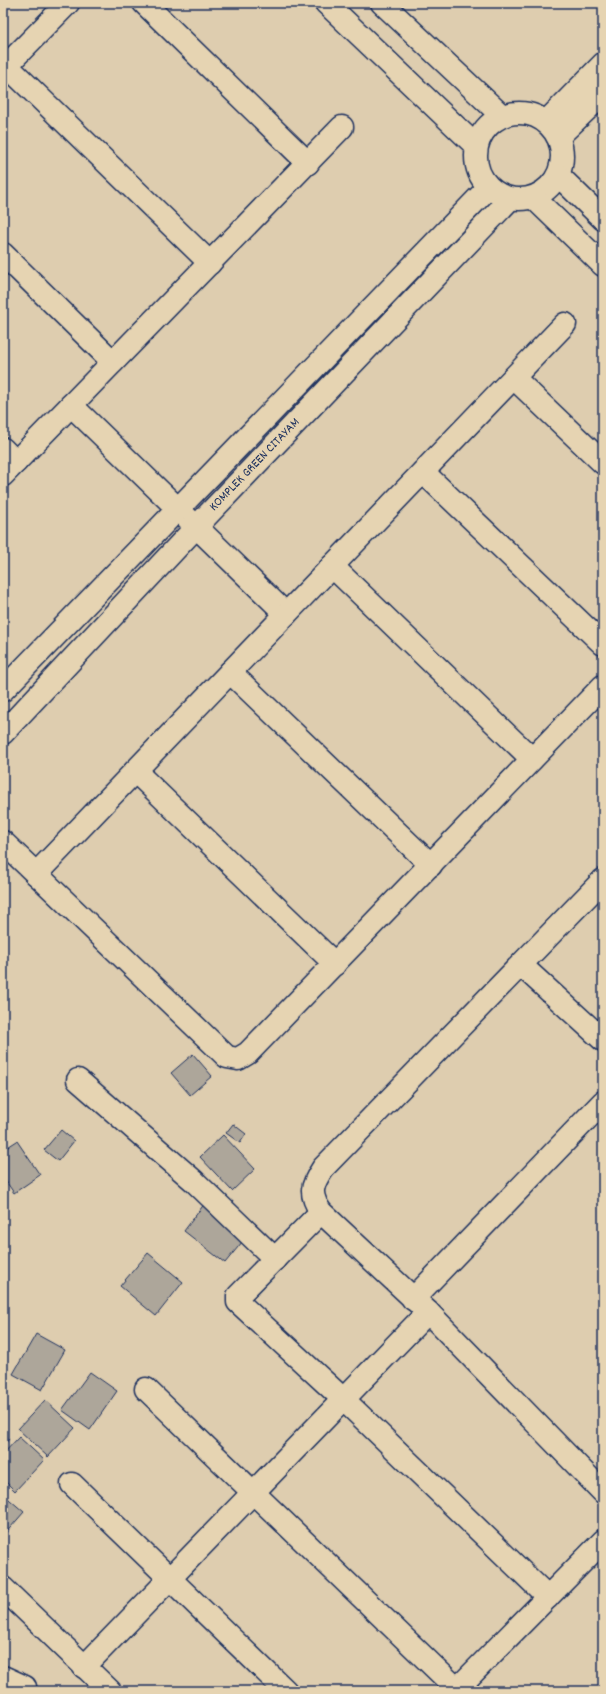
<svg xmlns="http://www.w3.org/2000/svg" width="606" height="1694" font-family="Dekko,sans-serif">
<rect width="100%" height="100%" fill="#decdaf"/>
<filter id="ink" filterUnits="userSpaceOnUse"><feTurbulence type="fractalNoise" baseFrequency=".025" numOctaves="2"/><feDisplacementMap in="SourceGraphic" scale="8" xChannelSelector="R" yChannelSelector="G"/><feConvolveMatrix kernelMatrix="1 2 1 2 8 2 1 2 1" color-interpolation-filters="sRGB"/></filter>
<g filter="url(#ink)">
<g fill="#ada69a" stroke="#1b2f5e">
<polygon points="193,1054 212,1076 190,1095 171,1073"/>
<polygon points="233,1124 246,1134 240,1143 226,1133"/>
<polygon points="61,1130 74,1141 58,1161 44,1150"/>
<polygon points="223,1135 255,1169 232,1191 200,1157"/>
<polygon points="17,1141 40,1175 14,1193 3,1177 3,1150"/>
<polygon points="205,1203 247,1236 225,1263 184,1231"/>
<polygon points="148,1253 183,1282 156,1316 120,1286"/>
<polygon points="36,1334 65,1350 42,1390 13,1374"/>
<polygon points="90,1372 117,1391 90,1430 62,1410"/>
<polygon points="45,1400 75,1428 48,1457 18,1429"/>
<polygon points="3,1433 9,1439 3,1446"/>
<polygon points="19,1437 44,1460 15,1491 3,1479 3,1454"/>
<polygon points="3,1494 24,1512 3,1536"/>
</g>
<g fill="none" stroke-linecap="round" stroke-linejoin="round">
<g stroke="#1b2f5e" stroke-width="25">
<g id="minor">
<polyline points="144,3 308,163"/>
<polyline points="326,3 475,145"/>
<polyline points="382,3 501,115"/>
<polyline points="3,62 210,263"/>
<polyline points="3,69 68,3"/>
<circle cx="519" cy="156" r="43"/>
<polyline points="546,122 603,64"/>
<polyline points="558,137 603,94"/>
<polyline points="558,175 603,219"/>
<polyline points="534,198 603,265"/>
<polyline points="3,254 113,362"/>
<polyline points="514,378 603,463"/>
<polyline points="71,405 286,614"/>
<polyline points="3,449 16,462"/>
<polyline points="423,472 603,644"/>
<polyline points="3,475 342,127"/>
<polyline points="332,566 532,759"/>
<polyline points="230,672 431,865"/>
<polyline points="3,690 488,188"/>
<polyline points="3,733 197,526 510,199"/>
<polyline points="135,771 335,964"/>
<polyline points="3,842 227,1057 238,1059 248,1053 603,686"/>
<polyline points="36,874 565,324"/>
<path d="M603,880l-280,288c-12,18 -14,26 -2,44l107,100 175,180"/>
<polyline points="521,965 603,1040"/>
<polyline points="78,1080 194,1181 275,1259"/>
<polyline points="321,1212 238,1296 238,1302 343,1399 548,1597"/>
<polyline points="413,1299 603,1102"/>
<polyline points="146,1389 457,1689"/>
<polyline points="72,1484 286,1691"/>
<polyline points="3,1588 110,1691"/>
<polyline points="84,1667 428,1312"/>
<polyline points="3,1677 25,1687"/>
<polyline points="455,1691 603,1541"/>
</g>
</g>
<use href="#minor" stroke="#e6d4b2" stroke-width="22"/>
</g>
</g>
<g text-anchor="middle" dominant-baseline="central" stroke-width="3" stroke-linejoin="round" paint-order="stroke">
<g font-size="13" fill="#1b2f5e" stroke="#e6d4b2">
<text transform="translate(255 465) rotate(-46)">KOMPLEK GREEN CITAYAM</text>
</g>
</g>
<rect width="606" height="1694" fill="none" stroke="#e6d4b2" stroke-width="16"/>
<rect x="8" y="8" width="590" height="1678" fill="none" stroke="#1b2f5e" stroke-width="1.5" filter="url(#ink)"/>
</svg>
